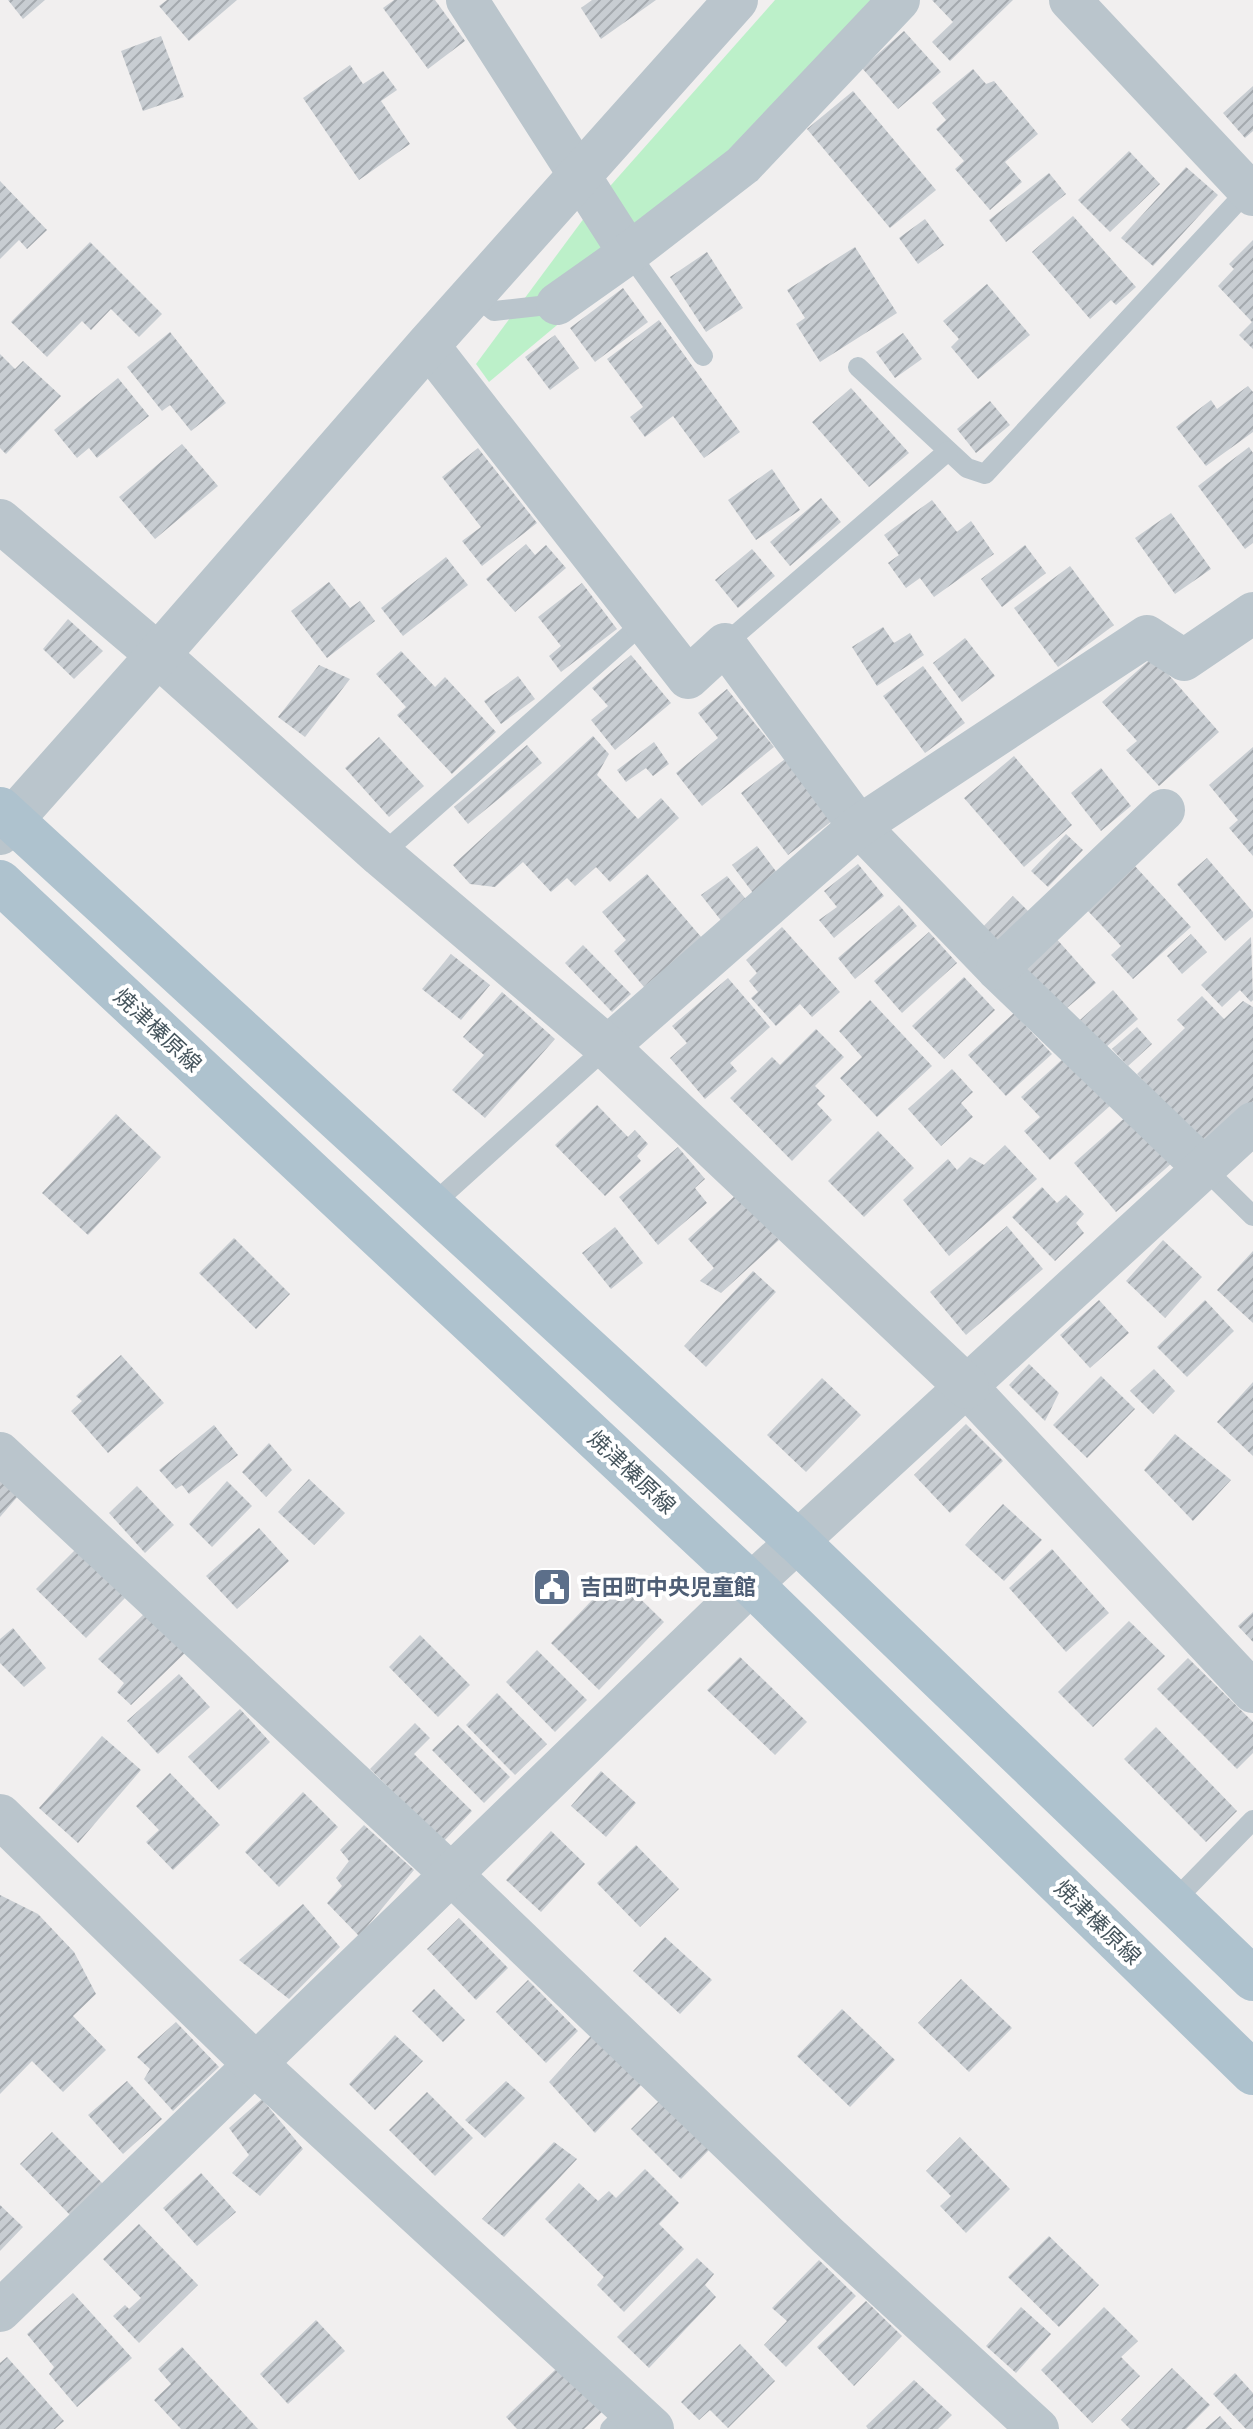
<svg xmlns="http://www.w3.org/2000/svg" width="1253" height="2429" font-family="'Public Sans','Noto Sans JP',sans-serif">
<defs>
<pattern id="building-hatch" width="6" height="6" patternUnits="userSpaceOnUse" patternTransform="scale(2)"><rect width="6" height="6" fill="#c8cdd2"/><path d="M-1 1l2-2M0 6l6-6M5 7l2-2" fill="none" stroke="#a4a9ae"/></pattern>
</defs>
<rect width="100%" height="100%" fill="#f1efef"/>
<polygon fill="#bcf0c9" points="775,0 898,0 714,194 489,382 476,364 596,202"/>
<g fill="url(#building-hatch)">
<polygon points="8,0 45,0 23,19"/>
<polygon points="167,0 237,0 189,41 159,6"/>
<polygon points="394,0 435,0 465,41 428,69 383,8"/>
<polygon points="592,0 656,0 601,39 581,8"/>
<polygon points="932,0 1013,0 950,61 932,42 953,22"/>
<polygon points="904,31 941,72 898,109 862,68"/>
<polygon points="161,36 184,97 143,111 121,51"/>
<polygon points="350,65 363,84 383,71 397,90 381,101 410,144 359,180 303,98"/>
<polygon points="973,69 986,84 994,81 1038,134 1005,162 1022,182 990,210 955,169 964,161 936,129 946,120 932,103"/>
<polygon points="1253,86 1253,131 1245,138 1223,113"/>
<polygon points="853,91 936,190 890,228 807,129"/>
<polygon points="1129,151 1160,184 1110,232 1078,200"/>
<polygon points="1186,167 1218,195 1153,266 1121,238"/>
<polygon points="1049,173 1066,194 1006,242 989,220"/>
<polygon points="0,181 47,230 27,249 19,240 0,259"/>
<polygon points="1073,216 1136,287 1116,305 1111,300 1090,319 1032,252"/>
<polygon points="925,219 944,245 918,264 899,238"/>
<polygon points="1253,240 1253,349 1239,335 1252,322 1218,286 1234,269 1229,264"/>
<polygon points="90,242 162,314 139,337 111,309 91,330 82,321 47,357 11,322"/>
<polygon points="855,247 897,313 820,362 796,324 805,318 787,290"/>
<polygon points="707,252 743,308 706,332 670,277"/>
<polygon points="987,284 1030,335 978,379 951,347 959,339 943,321"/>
<polygon points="623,288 648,322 595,362 570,328"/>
<polygon points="659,320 740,432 704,458 673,416 645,437 630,417 643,407 607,359"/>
<polygon points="170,332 226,403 191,431 170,405 162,411 127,367"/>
<polygon points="903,333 922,359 895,378 876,352"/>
<polygon points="555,335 579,368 550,390 525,357"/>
<polygon points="0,354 15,369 23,361 61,396 6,454 0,448"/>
<polygon points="118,378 149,416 97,458 89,448 77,458 54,430"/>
<polygon points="1248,386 1253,392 1253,432 1206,466 1176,427 1211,400 1217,409"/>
<polygon points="851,388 909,453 869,487 812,422"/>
<polygon points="990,401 1010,425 976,453 957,429"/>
<polygon points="182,444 218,486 155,539 119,497"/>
<polygon points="1249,447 1253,453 1253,543 1245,549 1198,486"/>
<polygon points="478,448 537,523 482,566 462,541 481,527 442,477"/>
<polygon points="772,469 800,510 756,540 728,500"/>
<polygon points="821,498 841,522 790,566 770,542"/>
<polygon points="932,500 957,532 971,521 994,554 934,597 920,578 906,588 888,563 899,555 884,535"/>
<polygon points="1171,513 1211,569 1175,594 1135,538"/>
<polygon points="526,544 535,555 546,545 566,568 515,612 486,579"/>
<polygon points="1025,545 1046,573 1002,607 981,579"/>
<polygon points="752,549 775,576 738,608 715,580"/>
<polygon points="446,557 468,585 403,636 381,608"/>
<polygon points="1070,566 1114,625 1058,667 1014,608"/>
<polygon points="329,582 350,608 360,601 375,621 327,658 291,611"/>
<polygon points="582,583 617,629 561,672 549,656 561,646 538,617"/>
<polygon points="68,619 103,651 74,679 43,649"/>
<polygon points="883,627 894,643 910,633 924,655 877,686 852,647"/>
<polygon points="965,638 995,676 962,702 933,663"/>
<polygon points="401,651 435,687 445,677 496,732 452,774 397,715 406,707 376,674"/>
<polygon points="631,655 671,703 615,750 591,720 608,706 592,688"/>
<polygon points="1153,657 1219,732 1159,786 1126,750 1137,741 1102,702"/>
<polygon points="319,665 350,679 305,737 278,717"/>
<polygon points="923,666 965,723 925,753 883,696"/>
<polygon points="518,676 535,699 501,724 484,701"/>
<polygon points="727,689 774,747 702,806 676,773 718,738 698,713"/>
<polygon points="593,736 609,754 597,775 638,819 661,798 679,818 610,882 596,867 575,886 567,878 551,892 523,862 495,887 470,884 453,865"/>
<polygon points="379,737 424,786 389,817 345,768"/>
<polygon points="654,742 669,764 653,776 646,768 626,782 617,770"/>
<polygon points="527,745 542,763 468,824 454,807"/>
<polygon points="1253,747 1253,856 1229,828 1238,820 1209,785"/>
<polygon points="1014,756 1072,825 1024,867 964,798"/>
<polygon points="785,759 832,821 788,855 741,793"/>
<polygon points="1101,768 1131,806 1101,831 1071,793"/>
<polygon points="1066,834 1083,850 1048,887 1031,871"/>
<polygon points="757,846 778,874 753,893 732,865"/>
<polygon points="1207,858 1253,912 1253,917 1225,941 1177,884"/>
<polygon points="858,864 884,896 834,938 819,920 837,907 824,891"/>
<polygon points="1134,865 1191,927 1133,979 1111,955 1121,946 1086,909"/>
<polygon points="647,874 702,938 644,987 614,951 626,940 602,912"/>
<polygon points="727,876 749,903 723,923 701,895"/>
<polygon points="1013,896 1029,912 993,949 977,933"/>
<polygon points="899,905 917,926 855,979 838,958"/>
<polygon points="782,927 840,992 812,1017 800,1004 776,1026 751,998 758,992 749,981 757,973 746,960"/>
<polygon points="929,932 957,963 902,1013 874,981"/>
<polygon points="1191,934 1207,952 1182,974 1167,956"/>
<polygon points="1054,936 1096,983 1060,1014 1019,966"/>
<polygon points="1251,937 1253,1000 1251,1002 1240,990 1222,1007 1201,985"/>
<polygon points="583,945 631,994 612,1012 565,963"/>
<polygon points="451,954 490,985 461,1020 422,989"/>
<polygon points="964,977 995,1010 944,1059 912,1026"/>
<polygon points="728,978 770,1027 730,1063 737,1071 705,1099 670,1058 687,1043 672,1026"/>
<polygon points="1113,990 1138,1019 1105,1048 1080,1020"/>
<polygon points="502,992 555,1039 485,1118 452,1090 484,1055 463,1037"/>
<polygon points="1202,996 1224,1019 1243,1001 1253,1007 1253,1109 1208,1151 1137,1074 1185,1028 1177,1020"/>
<polygon points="870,1000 932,1066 877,1117 840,1078 862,1057 839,1031"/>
<polygon points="1014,1013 1052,1054 1006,1096 968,1055"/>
<polygon points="1137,1027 1152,1044 1128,1066 1112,1049"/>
<polygon points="816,1029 844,1057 815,1086 825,1096 817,1104 832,1120 792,1161 730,1098 772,1057 780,1065"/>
<polygon points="1066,1056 1111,1105 1050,1160 1024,1131 1040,1117 1021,1097"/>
<polygon points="952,1069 973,1092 961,1103 973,1117 941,1146 908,1109"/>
<polygon points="597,1105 628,1137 635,1130 648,1144 637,1156 641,1161 605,1196 555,1145"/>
<polygon points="116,1114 161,1157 88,1235 42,1193"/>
<polygon points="1129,1114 1172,1163 1116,1212 1074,1163"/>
<polygon points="878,1131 914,1168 864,1217 828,1181"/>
<polygon points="1005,1145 1037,1179 949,1256 903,1200 948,1159 957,1170 970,1157 984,1165"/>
<polygon points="678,1147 705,1179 695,1188 707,1203 658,1245 619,1197"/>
<polygon points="1042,1187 1057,1203 1066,1195 1084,1214 1076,1223 1084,1233 1055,1261 1012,1217"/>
<polygon points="737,1194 779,1240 721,1293 700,1281 714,1268 688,1239"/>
<polygon points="1007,1226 1043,1269 966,1335 930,1292"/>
<polygon points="615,1227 643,1263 611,1289 582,1253"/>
<polygon points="234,1238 290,1294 256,1329 199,1273"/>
<polygon points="1163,1240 1202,1277 1165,1318 1126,1281"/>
<polygon points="1253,1251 1253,1323 1217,1290"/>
<polygon points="753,1271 776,1292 706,1367 684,1346"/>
<polygon points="1099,1300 1129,1333 1090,1368 1060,1335"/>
<polygon points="1205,1300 1234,1331 1187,1377 1157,1347"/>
<polygon points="121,1355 164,1403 108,1453 71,1411 82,1401 76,1396"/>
<polygon points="1029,1364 1059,1393 1045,1421 1009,1385"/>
<polygon points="1154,1369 1175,1391 1153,1414 1130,1391"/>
<polygon points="1101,1376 1135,1409 1087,1458 1053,1425"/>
<polygon points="822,1378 861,1415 806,1472 767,1435"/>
<polygon points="1253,1382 1253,1456 1217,1422"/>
<polygon points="966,1424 1003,1461 950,1513 914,1475"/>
<polygon points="214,1425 238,1455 189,1494 182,1485 176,1489 159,1470"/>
<polygon points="1175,1434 1231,1480 1193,1521 1144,1470"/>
<polygon points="269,1443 292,1470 266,1497 242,1472"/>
<polygon points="0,1479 19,1495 0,1517"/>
<polygon points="309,1479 345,1513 314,1545 278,1512"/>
<polygon points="227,1481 252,1506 212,1547 189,1524"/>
<polygon points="137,1486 174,1525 145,1553 109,1513"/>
<polygon points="1003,1504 1042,1540 1004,1581 965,1545"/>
<polygon points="259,1528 289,1561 237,1609 206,1576"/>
<polygon points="76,1549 125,1598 86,1638 36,1589"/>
<polygon points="1052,1549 1109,1613 1066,1652 1009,1588"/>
<polygon points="616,1575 664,1622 599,1690 551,1643"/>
<polygon points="146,1612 186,1652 131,1705 117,1692 124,1683 98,1659"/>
<polygon points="1253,1612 1253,1642 1238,1626"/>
<polygon points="1129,1621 1165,1656 1093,1727 1058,1692"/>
<polygon points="13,1628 46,1668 24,1687 0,1663 0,1639"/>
<polygon points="420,1635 470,1685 438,1717 389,1667"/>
<polygon points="537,1650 587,1700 555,1732 506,1682"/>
<polygon points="740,1657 807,1722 775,1755 707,1690"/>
<polygon points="1188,1658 1253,1722 1253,1753 1237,1769 1157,1689"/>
<polygon points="179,1674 210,1707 158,1754 127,1721"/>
<polygon points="497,1693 547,1744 515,1775 466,1725"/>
<polygon points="240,1709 270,1742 219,1790 188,1757"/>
<polygon points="415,1723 430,1738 414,1754 472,1811 444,1841 370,1769"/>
<polygon points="458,1725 510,1777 484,1803 432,1750"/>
<polygon points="1156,1727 1237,1811 1206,1842 1124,1759"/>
<polygon points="102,1736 141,1770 78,1843 39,1808"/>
<polygon points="601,1771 636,1803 606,1837 571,1806"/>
<polygon points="170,1773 220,1825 173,1870 146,1842 159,1830 136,1806"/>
<polygon points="303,1792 338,1827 279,1887 245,1852"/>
<polygon points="364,1825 414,1870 359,1936 327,1903 342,1886 336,1878 349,1861 340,1850"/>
<polygon points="551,1831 585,1864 541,1912 506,1880"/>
<polygon points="636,1845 679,1889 640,1927 597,1883"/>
<polygon points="0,1895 38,1914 74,1952 96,1994 73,2016 106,2050 63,2092 32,2061 0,2094"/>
<polygon points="303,1904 340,1947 289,1999 239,1960"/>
<polygon points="459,1918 508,1968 476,2000 427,1949"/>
<polygon points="665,1937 712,1980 680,2014 633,1971"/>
<polygon points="961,1979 1012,2028 969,2072 918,2023"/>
<polygon points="528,1980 578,2031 546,2063 496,2012"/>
<polygon points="434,1989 465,2020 443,2042 412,2011"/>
<polygon points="842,2009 895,2060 850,2107 797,2056"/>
<polygon points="176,2022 219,2067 173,2111 144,2079 150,2069 137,2057"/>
<polygon points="599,2027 648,2078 595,2133 549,2082"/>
<polygon points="395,2035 423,2061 375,2110 349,2084"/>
<polygon points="127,2081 162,2119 123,2154 88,2115"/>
<polygon points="506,2081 525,2098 485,2138 465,2120"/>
<polygon points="427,2092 473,2138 435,2176 389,2130"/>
<polygon points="663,2097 712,2147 681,2179 631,2129"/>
<polygon points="262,2099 303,2149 260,2196 232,2173 249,2155 229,2128"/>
<polygon points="52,2132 105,2186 73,2218 20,2164"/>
<polygon points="960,2137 1010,2189 966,2233 940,2206 951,2196 926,2171"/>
<polygon points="554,2142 577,2159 504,2237 482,2219"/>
<polygon points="645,2169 679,2203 659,2224 684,2249 624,2312 597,2285 604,2277 545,2219 579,2183 598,2201 609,2191 616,2198"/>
<polygon points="201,2173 236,2212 197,2246 163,2208"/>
<polygon points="0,2205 23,2227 0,2251"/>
<polygon points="139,2224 198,2285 139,2343 113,2316 125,2305 129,2309 141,2298 103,2259"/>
<polygon points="1049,2236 1099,2285 1059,2327 1008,2277"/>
<polygon points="697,2258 714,2274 705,2285 716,2297 649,2368 617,2337"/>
<polygon points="819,2260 856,2296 786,2367 764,2345 787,2321 772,2308"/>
<polygon points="73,2293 132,2358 77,2407 49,2374 54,2367 27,2334"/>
<polygon points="866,2301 902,2336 854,2386 817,2347"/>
<polygon points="1021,2307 1051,2334 1016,2373 986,2346"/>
<polygon points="1104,2307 1138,2341 1121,2357 1140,2376 1092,2423 1041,2370"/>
<polygon points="316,2320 345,2351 288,2404 260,2374"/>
<polygon points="740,2344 775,2381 728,2428 710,2410 699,2420 681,2402"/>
<polygon points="182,2347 258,2429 181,2429 154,2400 171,2384 158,2369"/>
<polygon points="7,2357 64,2421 55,2429 0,2429 0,2363"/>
<polygon points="558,2367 602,2412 584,2429 517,2429 506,2417"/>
<polygon points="1172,2368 1210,2405 1186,2429 1130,2429 1121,2420"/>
<polygon points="1235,2373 1253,2393 1253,2429 1246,2429 1213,2394"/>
<polygon points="914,2380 952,2415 938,2429 868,2429 866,2426"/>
<polygon points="1220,2416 1232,2429 1205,2429"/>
</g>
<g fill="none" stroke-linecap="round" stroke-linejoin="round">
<g stroke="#bac5cc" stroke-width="20">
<polyline points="629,253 703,356"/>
<polyline points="473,294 494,311 557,304"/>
<polyline points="858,367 967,468 985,474 1248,190"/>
<polyline points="725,644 948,451"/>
<polyline points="381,855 644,622"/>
<polyline points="1204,1168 1253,1216"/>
<polyline points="433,1204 607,1047"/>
<polyline points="1173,1902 1253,1820"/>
<polyline points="610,2429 631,2408"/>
</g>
<g stroke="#bac5cc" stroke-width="42">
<polyline points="467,0 629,253"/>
<polyline points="1070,0 1253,195"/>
<polyline points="557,304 629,253 743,165 899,0"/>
<polyline points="428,345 688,678 725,644 859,826 997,969 1204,1168"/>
<polyline points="997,969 1164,810"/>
<polyline points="607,1047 859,826 1147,636 1184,660 1253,613"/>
<polyline points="967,1387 1253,1692"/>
<polyline points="0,1453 452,1875 828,2236 1038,2429"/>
<polyline points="0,2311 751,1584 1253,1123"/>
</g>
<g stroke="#bac5cc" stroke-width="44">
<polyline points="0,521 158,655 381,855 607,1047 967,1387"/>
<polyline points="0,833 158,655 428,345 736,0"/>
<polyline points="0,1816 255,2064 652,2429"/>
</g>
<g stroke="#aec2ce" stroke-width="44">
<polyline points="0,809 798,1542 1253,1979"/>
<polyline points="0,882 751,1584 1253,2073"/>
</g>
</g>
<defs>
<g id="civic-square" transform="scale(2)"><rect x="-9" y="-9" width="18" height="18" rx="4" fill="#5c6f8a" stroke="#fff"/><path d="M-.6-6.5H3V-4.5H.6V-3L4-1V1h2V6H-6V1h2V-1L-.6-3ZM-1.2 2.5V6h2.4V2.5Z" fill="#fff"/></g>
</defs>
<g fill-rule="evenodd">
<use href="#civic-square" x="552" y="1587"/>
</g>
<g text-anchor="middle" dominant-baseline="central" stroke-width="8" stroke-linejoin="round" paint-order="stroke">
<g font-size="22" fill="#46555d" stroke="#fff">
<text transform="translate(158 1030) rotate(43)">焼津榛原線</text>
<text transform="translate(632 1472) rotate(43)">焼津榛原線</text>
<text transform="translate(1098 1922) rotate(44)">焼津榛原線</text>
</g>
<g font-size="22" font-weight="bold" fill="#4e5e75" stroke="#fff" text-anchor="start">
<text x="580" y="1587">吉田町中央児童館</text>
</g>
</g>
</svg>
